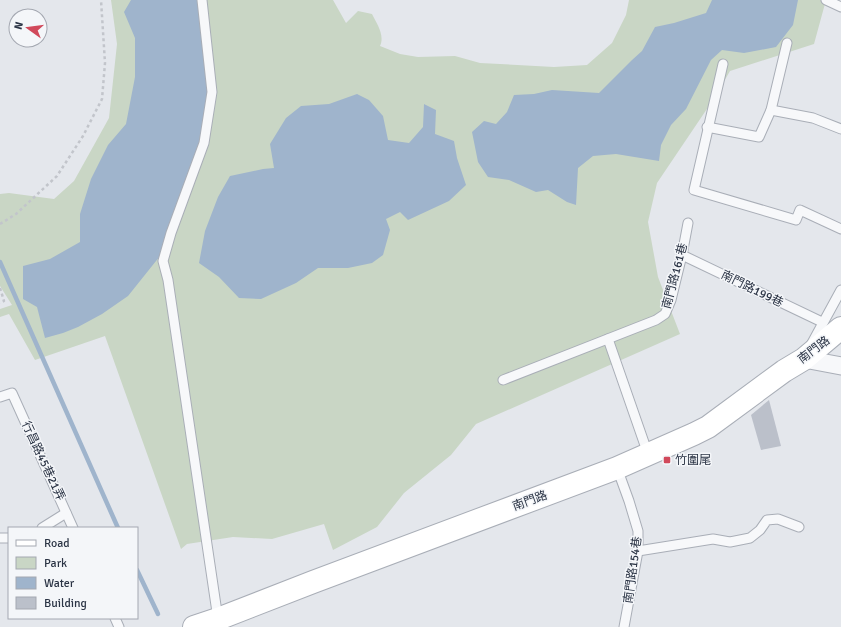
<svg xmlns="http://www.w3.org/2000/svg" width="841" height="627" font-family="Signika,'Noto Sans TC',sans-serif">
<rect width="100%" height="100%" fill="#e4e7ec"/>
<path fill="#c9d6c5" d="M111,0h222l13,23 12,-12 14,3c5,10 13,21 8,32l20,8 18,3 37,-1 25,7 74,4 33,-2 25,-22 14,-28 3,-15h197l-12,44 -84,27 -15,26 -58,86 -9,39 10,55 22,57 -204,90 -25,31 -47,38 -27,34 -44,23 -9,-26 -52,15 -39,-2 -46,7 -6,5 -76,-213 -70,24 -26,-46 -9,3v-8l12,-4 -12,-19v-92l9,-1 45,6 20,-18 35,-63 8,-74z"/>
<g fill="#9fb4cc">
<polygon points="131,0 204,0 212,48 216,95 198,174 181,193 177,212 160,256 128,296 102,314 78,327 63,333 45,338 37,307 23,299 23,266 50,259 80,242 80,214 91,179 108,145 126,124 135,77 135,38 124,12"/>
<polygon points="712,0 798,0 793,25 776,47 744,53 722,50 711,60 686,109 671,125 661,145 659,161 616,154 593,156 578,168 576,205 567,202 548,190 536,192 509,180 488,177 478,162 472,132 484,121 496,124 507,112 514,95 534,94 552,90 599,93 632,60 642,51 655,27 674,23 706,13"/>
<polygon points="357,94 369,100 383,116 388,140 409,143 423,127 424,104 436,110 435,134 454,141 457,158 466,185 449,201 408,220 400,212 386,219 390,230 383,255 372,263 348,268 318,268 296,283 261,299 239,298 219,277 199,263 205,231 218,197 230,176 263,169 274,168 270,144 286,118 301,106 329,104"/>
</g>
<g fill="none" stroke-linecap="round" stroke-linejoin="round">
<g stroke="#9fb4cc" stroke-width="4.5">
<polyline points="0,262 118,528"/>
<polyline points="137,570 158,614"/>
</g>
</g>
<polygon fill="#bbc0ca" points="769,400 781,446 761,450 751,415"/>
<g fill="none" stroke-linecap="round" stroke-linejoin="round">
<g stroke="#a9aeb7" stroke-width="11">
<g id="lane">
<polyline points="202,0 212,92 204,143 171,233 163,261 168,280 218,619"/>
<polyline points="826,0 841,7"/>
<polyline points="723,64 694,190 796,220 800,210 841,229"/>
<polyline points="771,110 813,118 841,129"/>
<polyline points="707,127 759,137 771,110 787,43"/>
<polyline points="682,255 822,322"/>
<polyline points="608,339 648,454"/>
<polyline points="811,345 841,290"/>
<polyline points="503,380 656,320 665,314 671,300 682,255 688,223"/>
<polyline points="0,397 12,393 73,528"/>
<polyline points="617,468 629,501 638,531 638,551 624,627"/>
<polyline points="42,528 66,513"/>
<polyline points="0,538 9,538"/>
<polyline points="638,551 713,539 730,542 750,538 760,530 767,520 778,519 799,527"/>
<polyline points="115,618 119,627"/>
</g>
</g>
<g stroke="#a9aeb7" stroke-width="19">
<polyline id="street" points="804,359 841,366"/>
</g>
<g stroke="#a9aeb7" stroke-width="24">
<polyline id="secondary" points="194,627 218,619 313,582 617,468 694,434 708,427 784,371 804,359 841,328"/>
</g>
<g stroke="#c2c5cb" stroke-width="2.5" stroke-dasharray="3 3" stroke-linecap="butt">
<polyline points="0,224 16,214 57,176 83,136 102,99 105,63 101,0"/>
<polyline points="0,288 4,301 0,303"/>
</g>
<use href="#lane" stroke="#f7f8fa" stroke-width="9"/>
<use href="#street" stroke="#f7f8fa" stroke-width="17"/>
<use href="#secondary" stroke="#fff" stroke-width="22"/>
</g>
<rect fill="#d1495b" stroke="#f4f6f9" stroke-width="1.5" x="663" y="456" width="8" height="8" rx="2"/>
<g text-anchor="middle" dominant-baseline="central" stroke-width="3" stroke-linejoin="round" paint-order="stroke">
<g font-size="12" fill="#2b3445" stroke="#f4f6f9">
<text transform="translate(675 276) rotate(-75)">南門路161巷</text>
<text transform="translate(752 289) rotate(26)">南門路199巷</text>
<text transform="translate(814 350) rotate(-37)">南門路</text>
<text transform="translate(43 461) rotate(65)">行昌路45巷21弄</text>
<text transform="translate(530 501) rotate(-20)">南門路</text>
<text transform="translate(633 570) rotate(-82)">南門路154巷</text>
</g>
<g font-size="12" fill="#2b3445" stroke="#f4f6f9" text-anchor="start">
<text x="675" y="460">竹圍尾</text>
</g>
</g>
<rect x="8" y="527" width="130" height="92" fill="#f4f6f9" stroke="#a4a8b1"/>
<rect x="16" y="540" width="20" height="6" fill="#ffffff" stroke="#a4a8b1"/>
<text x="44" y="547" font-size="12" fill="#2b3445">Road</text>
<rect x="16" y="557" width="20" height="12" fill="#c9d6c5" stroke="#a4a8b1"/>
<text x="44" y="567" font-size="12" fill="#2b3445">Park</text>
<rect x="16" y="577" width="20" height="12" fill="#9fb4cc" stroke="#a4a8b1"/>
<text x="44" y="587" font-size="12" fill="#2b3445">Water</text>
<rect x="16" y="597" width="20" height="12" fill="#bbc0ca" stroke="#a4a8b1"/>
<text x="44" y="607" font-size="12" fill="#2b3445">Building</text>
<g transform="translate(28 28) rotate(284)"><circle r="19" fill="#f4f6f9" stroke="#a4a8b1"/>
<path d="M0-3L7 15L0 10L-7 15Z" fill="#d1495b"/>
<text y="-6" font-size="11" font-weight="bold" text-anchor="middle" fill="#2b3445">N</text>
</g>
</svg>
